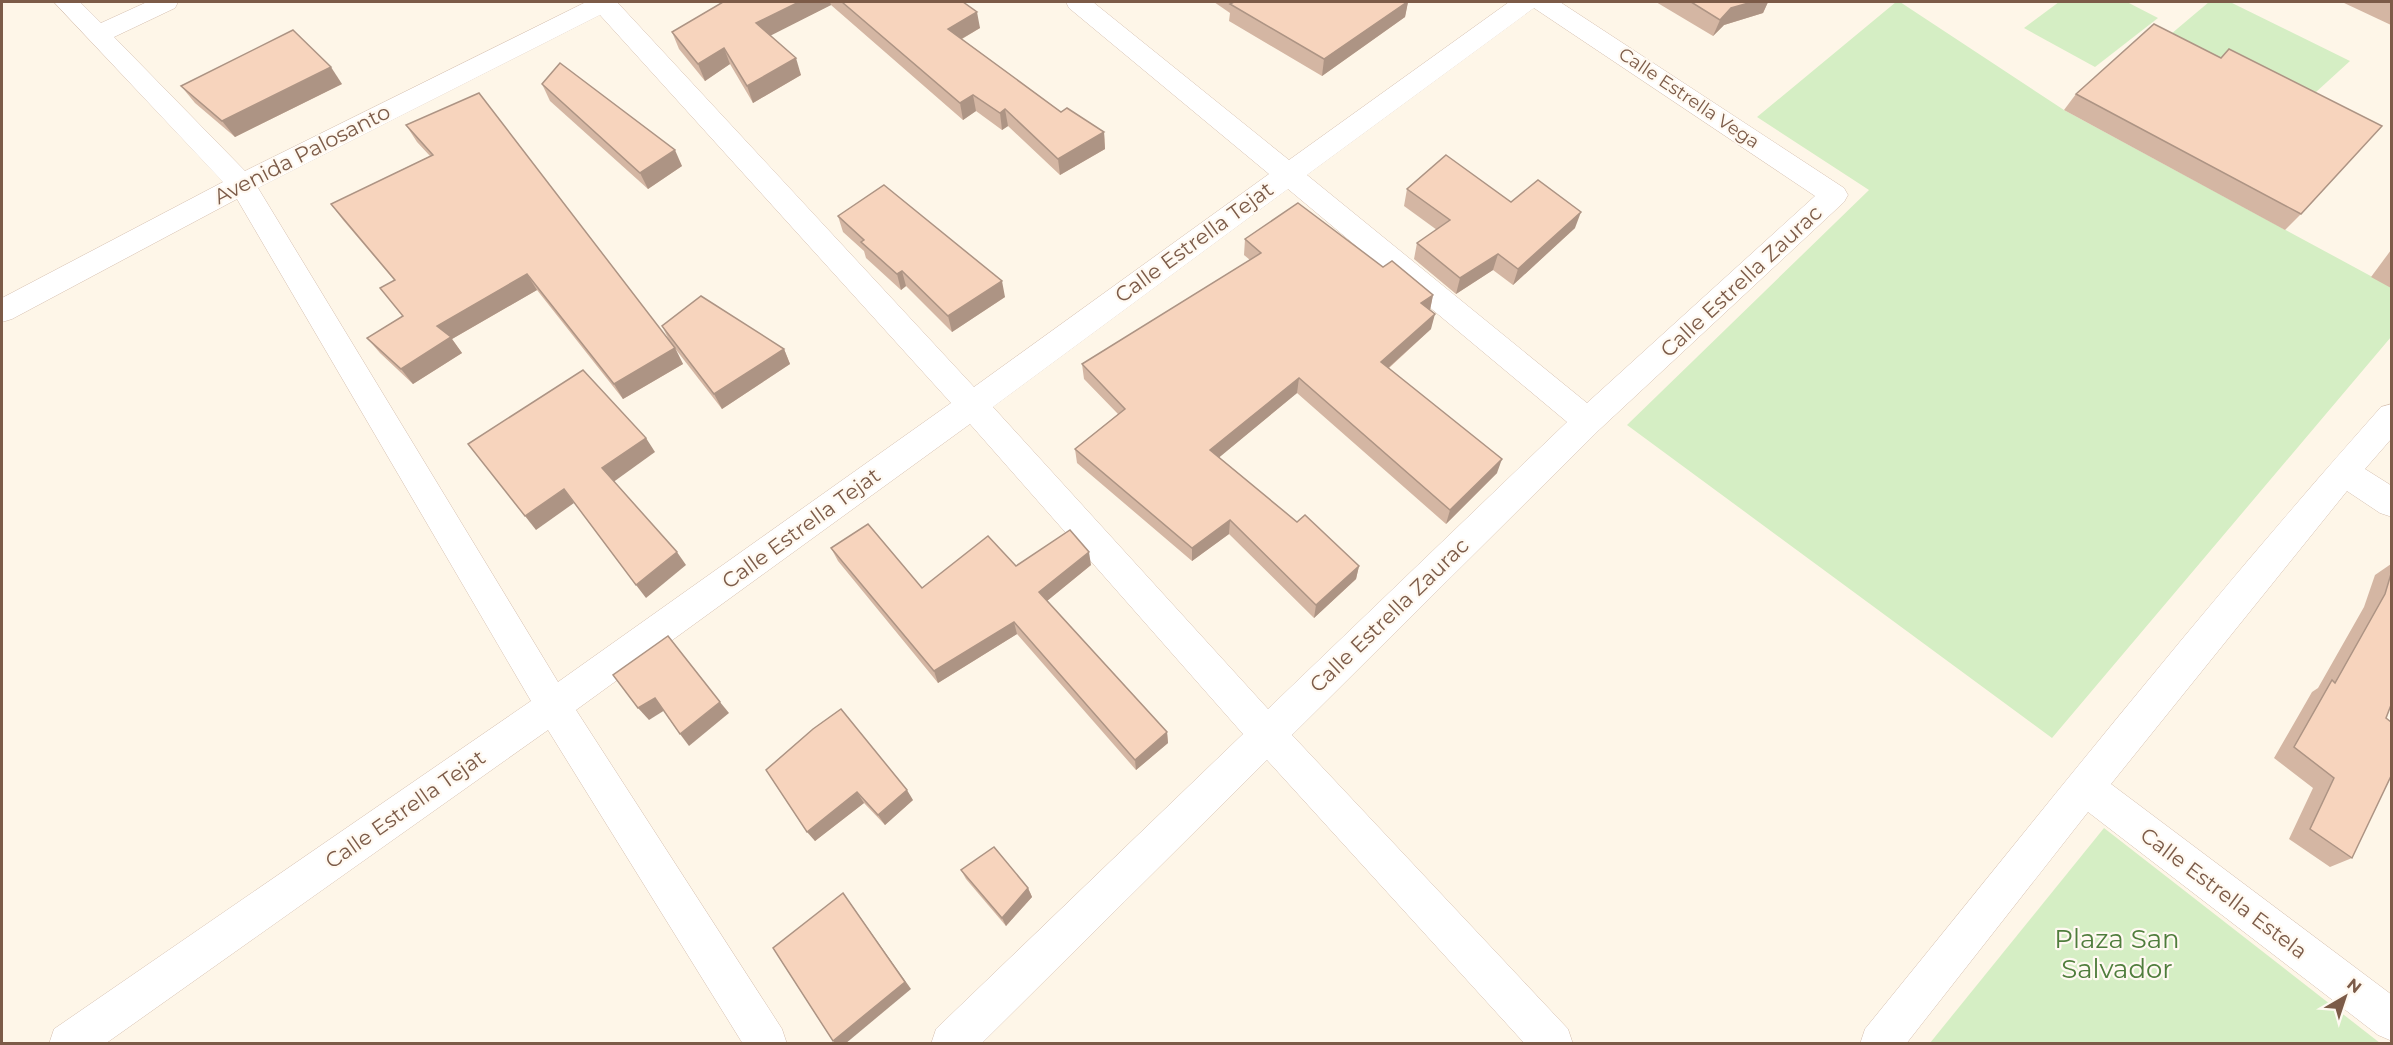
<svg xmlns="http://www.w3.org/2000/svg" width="2393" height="1045" font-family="Montserrat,sans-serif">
<rect width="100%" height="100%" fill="#fef6e8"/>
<g fill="#d5eec4">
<polygon points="1896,2 1900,2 2064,110 2391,287 2391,337 2052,738 1627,425 1869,190 1757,117"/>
<polygon points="2059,2 2127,2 2158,18 2095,67 2024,28"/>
<polygon points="2209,2 2230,2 2350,61 2304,103 2171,34"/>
<polygon points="2104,828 2380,1043 1930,1043"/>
</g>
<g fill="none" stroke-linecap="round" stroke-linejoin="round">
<g stroke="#d5bfaf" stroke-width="1">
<g id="minor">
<path d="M54,2h26l21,21 46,-21h31l-3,6 -61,29 131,134 341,-169h31l357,385 295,-213 -200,-166 -3,-6h27l196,158 220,-158h51l284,186 4,7 -4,7 -245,228 -307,305 276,294 5,15h-48l-258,-284 -286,284h-50l5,-15 307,-295 -273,-310 -394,286 206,319 5,15h-44l-195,-314 -443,314h-56l5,-15 477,-328 -294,-502 -225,120 -10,3v-24l221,-116zM1534,8l281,188 -228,207 -280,-228zM600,15l351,388 -393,279 -300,-494zM1288,189l279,233 -299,287 -275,-302z"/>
<path d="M2392,404v34l-27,31 27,17v31l-12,-4 -33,-22 -236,293 281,211v46l-14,-6 -290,-223 -182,232h-46l5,-15c170,-209 337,-421 516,-622z"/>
</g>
</g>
<use href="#minor" fill="#fff" fill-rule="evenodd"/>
</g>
<g fill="#d4b6a3">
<polygon points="723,2 963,2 980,28 962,39 1061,112 1104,132 1105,149 1060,175 1008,126 1002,130 976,111 963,120 831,5 770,35 801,75 753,103 730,64 705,81 679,49 672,32"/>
<polygon points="1214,2 1408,2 1405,17 1322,76 1229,21 1230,13"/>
<polygon points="1656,2 1768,2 1763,13 1724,25 1713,36"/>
<polygon points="2342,2 2391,2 2391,25"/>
<polygon points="2221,58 2301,214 2285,230 2064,110 2076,94"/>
<polygon points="342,84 235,137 195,103 181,86"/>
<polygon points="542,84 682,166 648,189 550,101"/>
<polygon points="406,125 675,348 683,364 623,399 537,290 452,339 462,353 413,384 380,353 367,338 403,316 380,288 394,280 343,220 331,204 430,156 417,142"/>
<polygon points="1407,189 1511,202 1575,228 1513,285 1493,270 1456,294 1414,259 1417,243 1437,230 1404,206"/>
<polygon points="838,216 1005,297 952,332 906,286 901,290 866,258 864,251 843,232"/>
<polygon points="1245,239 1383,267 1433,295 1430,310 1431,329 1389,368 1497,473 1446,524 1297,393 1219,457 1297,522 1359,566 1356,579 1314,618 1229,534 1192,561 1077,463 1075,449 1118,414 1084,379 1082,364 1250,260 1244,255"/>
<polygon points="2391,250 2391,288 2371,277"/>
<polygon points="662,326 784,349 790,364 722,409 670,342"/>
<polygon points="831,548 922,588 1016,566 1091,565 1047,601 1167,732 1168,743 1136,770 1017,634 938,683 838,561"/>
<polygon points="2391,564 2391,705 2386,718 2352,858 2330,867 2289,839 2313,788 2274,758 2312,692 2318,688 2364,607 2375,575"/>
<polygon points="766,770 913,800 885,825 864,803 815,841"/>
<polygon points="961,870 1028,888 1032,897 1006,926 966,879"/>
</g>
<g fill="#ad9484">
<polygon points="799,2 830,2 831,5 762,40 756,23"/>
<polygon points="1407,2 1408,2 1405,17 1322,76 1324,59"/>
<polygon points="1752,2 1768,2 1763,13 1724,25 1713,36 1720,20 1731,8"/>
<polygon points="977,12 980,28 951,45 948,29"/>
<polygon points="724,48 730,64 705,81 698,64"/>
<polygon points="796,58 801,75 753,103 747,86"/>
<polygon points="331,67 342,84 235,137 222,121"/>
<polygon points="973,95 976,111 963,120 960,103"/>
<polygon points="1005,109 1008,126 1002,130 1000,113"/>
<polygon points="1104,132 1105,149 1060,175 1058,159"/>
<polygon points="675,150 682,166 648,189 640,173"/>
<polygon points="1581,212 1575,228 1513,285 1518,269"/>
<polygon points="1498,254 1493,270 1456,294 1460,278"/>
<polygon points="902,271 906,286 901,290 897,274"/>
<polygon points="527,274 537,290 452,339 462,353 413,384 401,369 437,326"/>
<polygon points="1002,281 1005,297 952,332 948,316"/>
<polygon points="1433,295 1430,310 1421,303"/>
<polygon points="1435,314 1431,329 1378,377 1381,362"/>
<polygon points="675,348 683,364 623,399 614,384"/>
<polygon points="784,349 790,364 722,409 714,394"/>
<polygon points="1299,378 1297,393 1210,465 1210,450"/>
<polygon points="646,438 655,452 612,483 602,468"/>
<polygon points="1502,459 1497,473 1446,524 1450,510"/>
<polygon points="564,489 574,503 536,530 525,516"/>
<polygon points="1230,520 1229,534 1192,561 1192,548"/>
<polygon points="677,552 686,565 646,598 636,585"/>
<polygon points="1089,552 1091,565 1042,605 1039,592"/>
<polygon points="1359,566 1356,579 1314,618 1316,605"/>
<polygon points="1014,622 1017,634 938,683 934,671"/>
<polygon points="655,698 665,710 649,720 638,708"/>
<polygon points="720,702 729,713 689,746 680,734"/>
<polygon points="1167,732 1168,743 1136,770 1135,760"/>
<polygon points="907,790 913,800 885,825 878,815"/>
<polygon points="857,792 864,803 815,841 807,832"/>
<polygon points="1028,888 1032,897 1006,926 1002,918"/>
<polygon points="843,893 911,989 845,1044 836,1044 833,1041"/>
</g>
<g fill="#f7d4bd" stroke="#ad9484" stroke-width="1.5">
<polygon points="723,2 799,2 756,23 796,58 747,86 724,48 698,64 672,32"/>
<polygon points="842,2 963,2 977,12 948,29 1061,112 1067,108 1104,132 1058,159 1005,109 1000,113 973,95 960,103"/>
<polygon points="1234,2 1407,2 1324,59 1230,4"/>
<polygon points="1691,2 1752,2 1731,8 1720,20"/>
<polygon points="2154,24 2221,58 2229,49 2382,126 2301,214 2076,94"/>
<polygon points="293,30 331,67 222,121 181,86"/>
<polygon points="560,63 675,150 640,173 542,84"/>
<polygon points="479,93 675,348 614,384 527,274 437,326 451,337 401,369 367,338 403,316 380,288 395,280 331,204 433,155 406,125"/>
<polygon points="1446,155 1511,202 1538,180 1581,212 1518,269 1498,254 1460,278 1417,243 1450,220 1407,189"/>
<polygon points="884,185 1002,281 948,316 902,271 897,274 861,242 864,240 838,216"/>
<polygon points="1298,203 1383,267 1392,261 1433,295 1421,303 1435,314 1381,362 1502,459 1450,510 1299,378 1210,450 1297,522 1305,515 1359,566 1316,605 1230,520 1192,548 1075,449 1125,409 1082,364 1261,253 1245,239"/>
<polygon points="701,296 784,349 714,394 662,326"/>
<polygon points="583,370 646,438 602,468 677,552 636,585 564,489 525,516 468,444"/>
<polygon points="868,524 922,588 988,536 1016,566 1070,530 1089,552 1039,592 1167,732 1135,760 1014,622 934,671 831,548"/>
<polygon points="2391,574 2391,705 2386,718 2391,722 2391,776 2352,858 2310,829 2334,778 2294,747 2332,680 2335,683 2385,594"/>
<polygon points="668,636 720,702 680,734 655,698 638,708 613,675"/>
<polygon points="841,709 907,790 878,815 857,792 807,832 766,770 813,729"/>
<polygon points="994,847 1028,888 1002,918 961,870"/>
<polygon points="843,893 905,982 833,1041 773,948"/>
</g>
<g text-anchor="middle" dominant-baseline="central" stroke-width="4.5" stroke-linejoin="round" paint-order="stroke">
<g font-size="18" fill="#7c5b48" stroke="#fff9f1">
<text transform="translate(1689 98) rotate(34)">Calle Estrella Vega</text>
</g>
<g font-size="21" fill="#7c5b48" stroke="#fff9f1">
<text transform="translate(302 154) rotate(-27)">Avenida Palosanto</text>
<text transform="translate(1194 242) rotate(-36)">Calle Estrella Tejat</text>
<text transform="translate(1741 281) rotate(-43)">Calle Estrella Zaurac</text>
<text transform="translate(801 528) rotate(-36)">Calle Estrella Tejat</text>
<text transform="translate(1389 615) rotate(-44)">Calle Estrella Zaurac</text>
<text transform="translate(405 809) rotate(-35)">Calle Estrella Tejat</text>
<text transform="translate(2224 893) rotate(37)">Calle Estrella Estela</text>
</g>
<g font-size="26" fill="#4f7d3c" stroke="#fff9f1">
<text x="2117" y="939">Plaza San<tspan x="2117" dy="30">Salvador</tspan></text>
</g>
</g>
<rect width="2393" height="1045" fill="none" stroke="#7c5b48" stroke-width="6"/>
<g transform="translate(2345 997) rotate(39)" stroke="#fff9f1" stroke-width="4.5" paint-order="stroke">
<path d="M0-4.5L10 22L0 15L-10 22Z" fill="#7c5b48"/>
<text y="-9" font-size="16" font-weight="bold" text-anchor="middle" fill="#7c5b48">N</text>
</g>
</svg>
